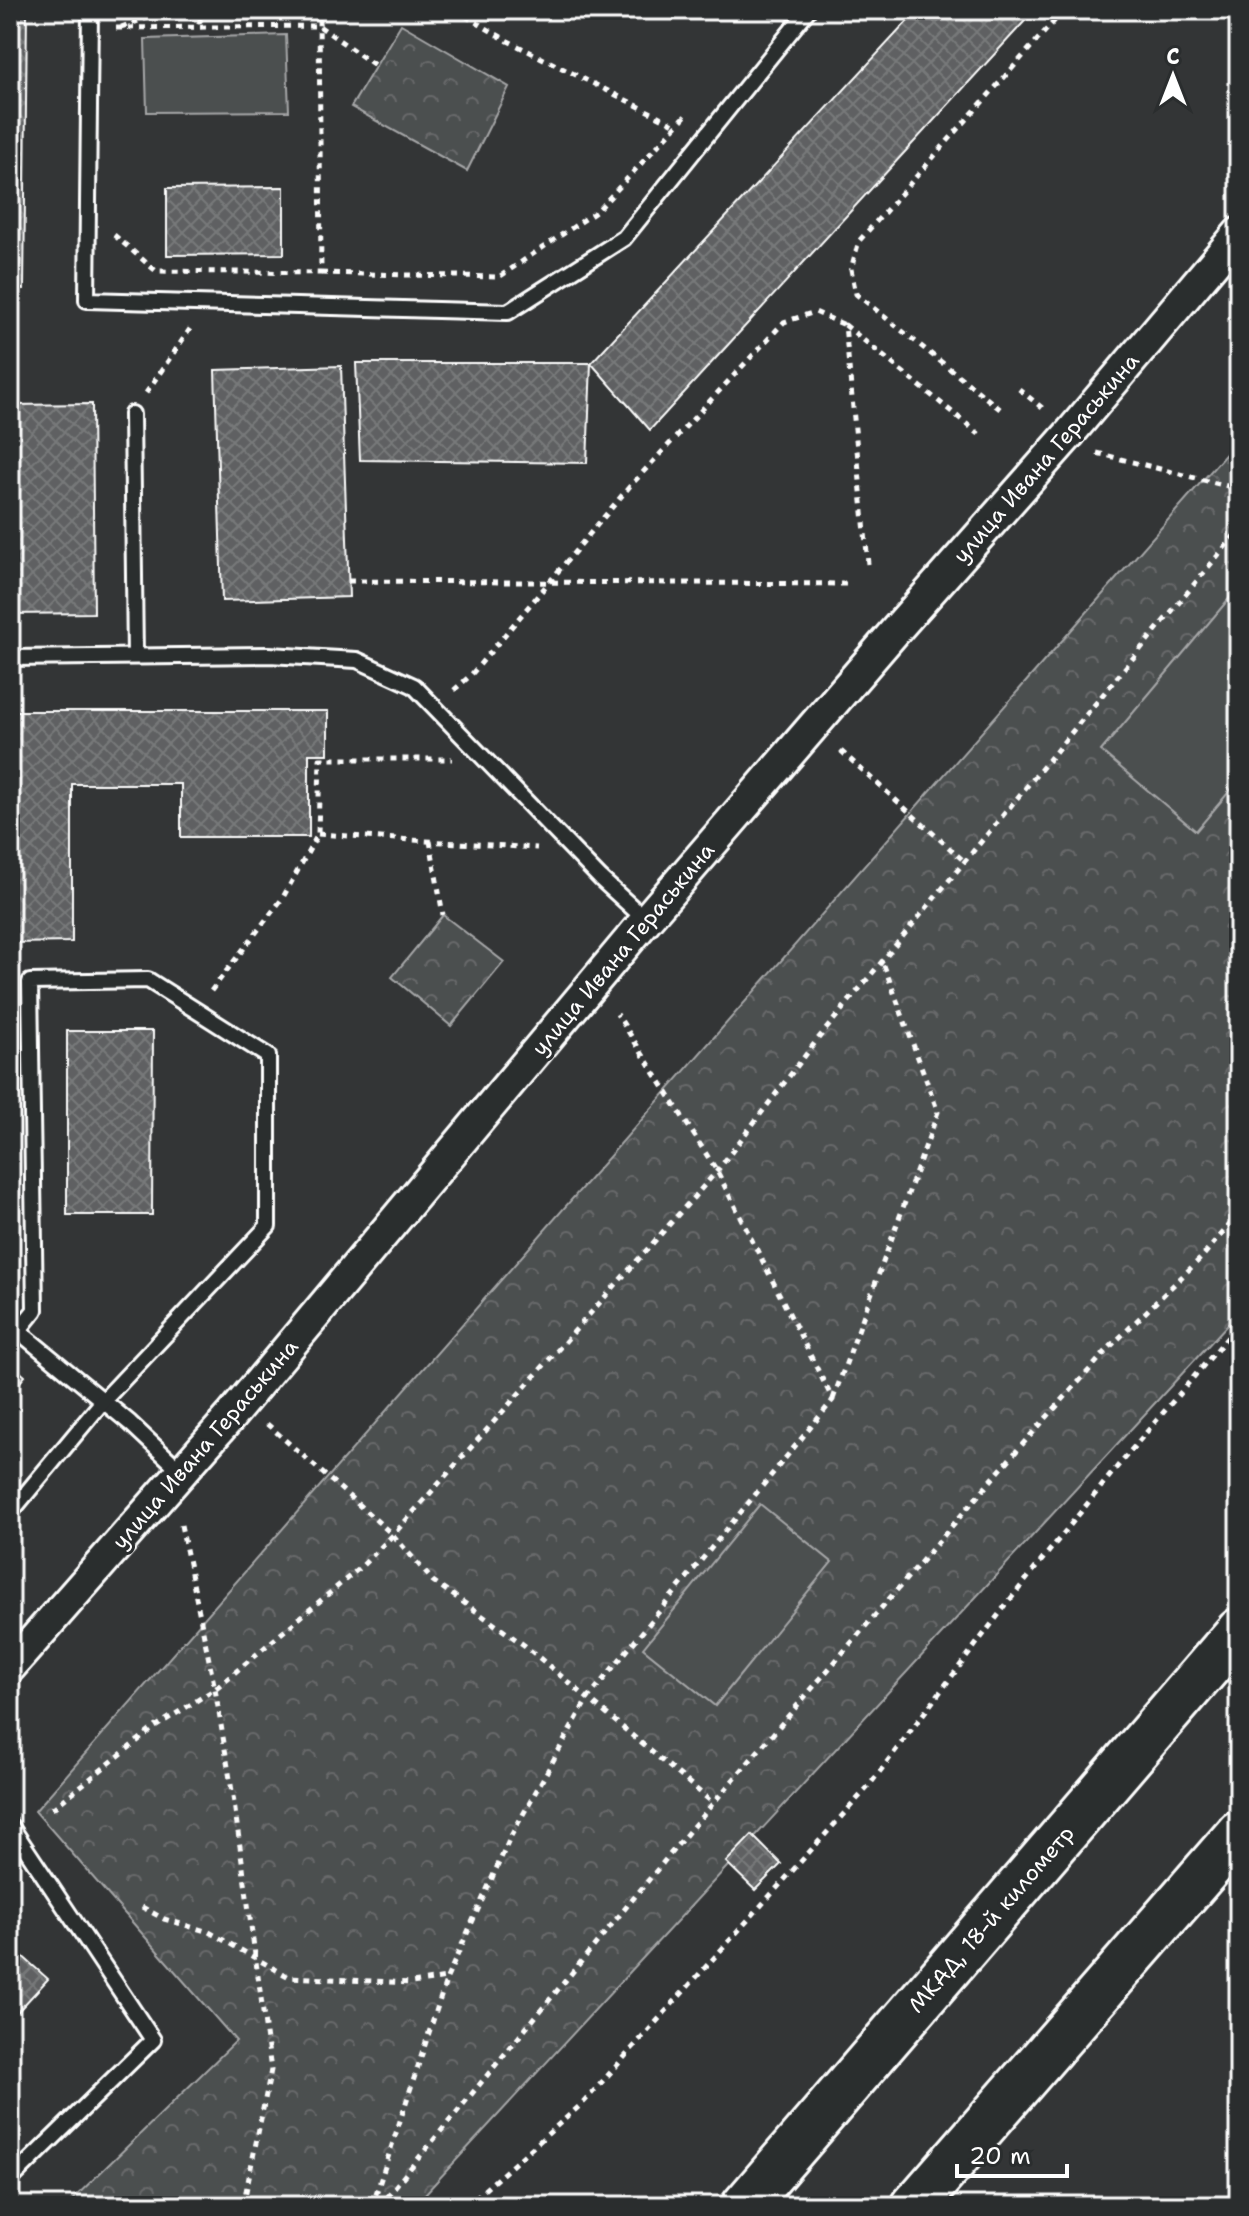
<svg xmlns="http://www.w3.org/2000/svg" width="1249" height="2216" font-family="'Shantell Sans',sans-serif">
<defs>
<pattern id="park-crowns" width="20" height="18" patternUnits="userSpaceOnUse" patternTransform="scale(2)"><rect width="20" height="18" fill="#4c4f50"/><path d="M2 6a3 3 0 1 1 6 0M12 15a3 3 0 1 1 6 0" fill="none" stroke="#67696a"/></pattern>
<pattern id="building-cross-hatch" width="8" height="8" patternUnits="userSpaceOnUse" patternTransform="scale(2)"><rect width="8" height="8" fill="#5f6162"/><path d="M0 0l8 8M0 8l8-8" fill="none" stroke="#77797a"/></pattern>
</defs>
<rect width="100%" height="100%" fill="#333536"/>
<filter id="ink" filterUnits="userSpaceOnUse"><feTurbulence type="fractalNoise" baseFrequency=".0125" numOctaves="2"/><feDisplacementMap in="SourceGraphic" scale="16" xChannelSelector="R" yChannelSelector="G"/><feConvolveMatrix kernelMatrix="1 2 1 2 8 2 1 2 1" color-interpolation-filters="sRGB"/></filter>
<g filter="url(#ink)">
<g fill="url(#park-crowns)" stroke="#a6a7a8" stroke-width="2">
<polygon points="401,24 509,87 467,171 351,107"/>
<polygon points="1239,439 1239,1312 414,2206 66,2206 236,2041 35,1811"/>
<polygon points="443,915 504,962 451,1026 392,977"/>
</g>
<g fill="#4c4f50" stroke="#a6a7a8" stroke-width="2">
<polygon points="286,35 289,111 147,112 145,39"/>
<polygon points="1233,594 1239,599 1239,780 1196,831 1101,751"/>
<polygon points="760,1504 832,1562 715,1706 643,1648"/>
</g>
<g fill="url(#building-cross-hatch)" stroke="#fff" stroke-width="2">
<polygon points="10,10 27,10 24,289 10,288"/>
<polygon points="918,10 1035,10 650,430 591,363"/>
<polygon points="284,187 284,254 167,255 167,188"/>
<polygon points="356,363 591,363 587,463 360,460"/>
<polygon points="341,366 349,597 222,601 215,370"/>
<polygon points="92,404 94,613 10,614 10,405"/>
<polygon points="10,711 328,711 328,754 309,754 309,837 181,837 181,784 72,784 72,942 10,943"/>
<polygon points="67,1031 153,1031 152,1215 67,1215"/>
<polygon points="10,1363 25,1376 10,1394"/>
<polygon points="752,1835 781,1864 755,1890 726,1862"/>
<polygon points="10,1945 48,1979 10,2020"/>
</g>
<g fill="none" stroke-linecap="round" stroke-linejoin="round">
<g stroke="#fff" stroke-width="20">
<g id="service">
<polyline points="90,10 87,300 508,312 624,238 808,10"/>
<polyline points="132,414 135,656"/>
<polyline points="10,658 269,655 357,660 414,686 601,879 646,920"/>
<polyline points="10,1324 130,1423 182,1472"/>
<polyline points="10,1513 103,1401 268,1226 268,1056 148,980 30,982 35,1310 18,1331"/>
<polyline points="10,1825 153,2040 10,2180"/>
</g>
</g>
<g stroke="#fff" stroke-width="36">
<polyline id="minor" points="10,1667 231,1416 646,920 896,630 1071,432 1239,233"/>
</g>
<g stroke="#fff" stroke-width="50">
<g id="trunk">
<polyline points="744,2206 1239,1631"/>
<polyline points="914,2206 1239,1833"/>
</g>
</g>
<g stroke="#fff" stroke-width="5" stroke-dasharray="6 6" stroke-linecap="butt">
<polyline points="176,10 199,22 208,10"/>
<polyline points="455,10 508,41 676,125"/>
<polyline points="756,10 764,18"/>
<polyline points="121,27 170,10"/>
<polyline points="116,28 319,26 376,66"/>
<polyline points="114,235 156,271 321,273 319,10"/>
<polyline points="321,273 499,277 597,211 689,112"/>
<polyline points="1019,389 1046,411"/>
<polyline points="146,393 190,329"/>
<polyline points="1000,409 856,294 851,269 859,241 1064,10"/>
<polyline points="1097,453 1239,489"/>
<polyline points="868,564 845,325 979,434"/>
<polyline points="348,581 852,584"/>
<polyline points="454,690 471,675 630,486 784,322 815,312 845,325"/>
<polyline points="841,751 964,861"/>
<polyline points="318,834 537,848"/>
<polyline points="430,841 443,915"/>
<polyline points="211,991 282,899 318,834 320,759 452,759"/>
<polyline points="833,1399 938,1112 882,960"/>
<polyline points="267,1424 393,1535 433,1581 524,1645 713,1803"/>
<polyline points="181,1525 215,1689 234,1803 271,2070 243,2206"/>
<polyline points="52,1809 155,1727 215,1689 363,1565 393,1535 717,1171 817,1040 1239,530"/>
<polyline points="142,1907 164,1919 209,1932 289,1977 412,1983 447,1978"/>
<polyline points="372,2206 447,1978 511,1836 588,1698 833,1400 717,1171 617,1014"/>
<polyline points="379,2206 690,1830 1020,1447 1110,1347 1202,1257 1239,1214"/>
<polyline points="466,2206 583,2103 868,1787 1009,1601 1121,1462 1239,1324"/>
</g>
<use href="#service" stroke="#2a2d2e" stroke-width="14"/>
<use href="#minor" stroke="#2a2d2e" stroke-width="30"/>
<use href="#trunk" stroke="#2a2d2e" stroke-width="44"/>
</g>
</g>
<g text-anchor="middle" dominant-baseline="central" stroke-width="6" stroke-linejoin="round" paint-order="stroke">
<g font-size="22" fill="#fff" stroke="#2a2d2e">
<text transform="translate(1046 458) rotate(-49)">улица Ивана Гераськина</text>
<text transform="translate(623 949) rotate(-50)">улица Ивана Гераськина</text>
<text transform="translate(205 1444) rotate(-49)">улица Ивана Гераськина</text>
<text transform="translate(991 1919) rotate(-49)">МКАД, 18-й километр</text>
</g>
</g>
<rect width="1249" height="2216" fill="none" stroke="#2a2d2e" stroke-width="40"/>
<rect x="20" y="20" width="1209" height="2176" fill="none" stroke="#fff" stroke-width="3" filter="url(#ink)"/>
<g transform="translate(1173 76)" stroke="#2a2d2e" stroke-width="6" paint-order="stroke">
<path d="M0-6L14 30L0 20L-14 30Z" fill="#ffffff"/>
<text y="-12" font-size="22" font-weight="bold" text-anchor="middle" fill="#ffffff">С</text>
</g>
<path d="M957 2164v12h110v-12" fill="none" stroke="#ffffff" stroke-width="4"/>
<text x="969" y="2164" font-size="24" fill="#ffffff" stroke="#2a2d2e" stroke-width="6" paint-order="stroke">20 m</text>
</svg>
